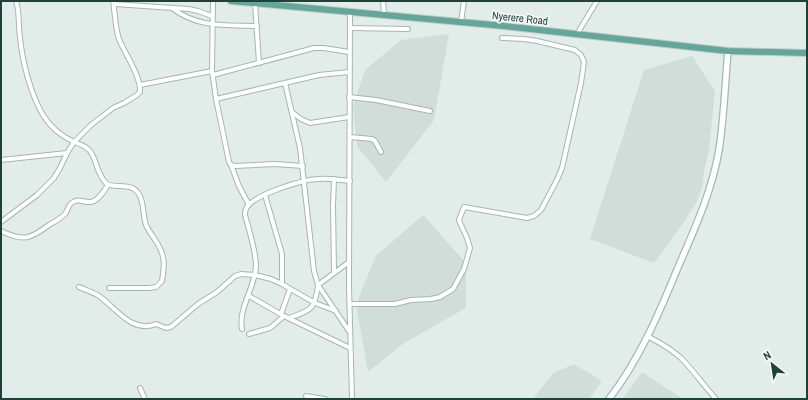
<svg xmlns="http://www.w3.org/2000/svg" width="808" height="400" font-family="'Archivo Narrow',sans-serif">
<rect width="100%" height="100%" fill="#e2ede9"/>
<g fill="#d0ddd8">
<polygon points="449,34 434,120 386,182 357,146 353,106 365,70 401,40"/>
<polygon points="692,56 715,91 709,149 704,171 702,187 697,201 682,225 654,263 590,239 644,70"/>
<polygon points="423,215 466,263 466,308 404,343 368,372 356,304 376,256"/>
<polygon points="574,364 602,381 589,399 533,399 553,373"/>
<polygon points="642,372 683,399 622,399"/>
</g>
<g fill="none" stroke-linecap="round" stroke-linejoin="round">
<g stroke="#a4b6b1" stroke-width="6">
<g id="street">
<path d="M16,1c4,12 2,24 4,36 2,24 11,58 23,78 8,13 18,21 31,27 5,2 10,3 14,7 9,7 7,23 18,34 6,6 19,0 28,6 11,7 8,25 12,36 5,11 15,20 17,32 2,8 0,17 -1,24l-6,6 -7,1h-40"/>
<polyline points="213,1 212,71 216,99 229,162 231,165 235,166 275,164 303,166"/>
<polyline points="383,1 384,14"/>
<polyline points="255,3 259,63"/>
<polyline points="114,4 189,9 198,11 212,16"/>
<path d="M172,8c26,20 53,17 85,18"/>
<polyline points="350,11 349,286 352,399"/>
<polyline points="461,22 464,1"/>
<polyline points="350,28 408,29"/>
<polyline points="577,34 597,1"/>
<polyline points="213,75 314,48 324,48 349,52"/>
<polyline points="285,83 300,148 314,271 318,285 349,331"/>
<polyline points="140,85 212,71"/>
<polyline points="349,97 376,100 430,111"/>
<polyline points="216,99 319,75 349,72"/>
<polyline points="292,112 301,119 310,123 349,117"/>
<polyline points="350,137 372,139 375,141 381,152"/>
<polyline points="1,160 67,153"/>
<polyline points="231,165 239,186 249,205"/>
<polyline points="265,195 282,254 282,284"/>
<path d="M1,222l36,-27 17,-17 6,-10 7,-15 7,-11 17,-17 22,-17 11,-5 13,-8 3,-3c1,-16 -15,-38 -21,-53 -4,-12 -4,-26 -6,-38"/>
<path d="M1,231c23,11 29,8 48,-6 5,-3 11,-6 16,-11 3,-3 3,-10 8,-12 6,-4 11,1 18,0 7,-1 13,-11 17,-17"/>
<polyline points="334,272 333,205 334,179"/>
<path d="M79,287c6,3 14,5 20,9 17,12 33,38 57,28l10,4 5,-1 27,-23 19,-12 18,-16 6,-2 14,1 16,4 11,5 33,19 21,8"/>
<polyline points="249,296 284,316 350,348"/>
<polyline points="350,304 395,304 411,300 431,299 440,297 453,289 464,269 470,248 467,238 460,223 459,220 464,207 527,218 534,216 541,210 557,180 562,168 581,83 584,62 581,55 575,50 537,41 524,39 502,38"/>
<polyline points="281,314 290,289"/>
<path d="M289,318c22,-8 26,-8 29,-33l31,-23"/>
<path d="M242,329c-4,-21 13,-41 14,-63 0,-15 -7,-36 -11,-51 0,-2 0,-4 1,-6 5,-14 59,-30 73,-30 10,-1 20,1 31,2"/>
<polyline points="249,334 270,328 284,316"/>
<path d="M647,336c12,6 24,13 34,22 13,13 23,28 35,41"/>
<polyline points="140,388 145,399"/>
<polyline points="306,396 325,399"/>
</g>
</g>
<g stroke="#9fbab3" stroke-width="8">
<path id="secondary" d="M609,399c31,-40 51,-88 70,-134 16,-37 33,-74 40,-115 5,-32 6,-66 9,-99"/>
</g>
<g stroke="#c1cac8" stroke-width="8">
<polyline id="primary" points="231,1 504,26 728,51 807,53"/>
</g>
<use href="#street" stroke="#fff" stroke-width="4"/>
<use href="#secondary" stroke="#fff" stroke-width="5.5"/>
<use href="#primary" stroke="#63a69b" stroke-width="6"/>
</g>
<g text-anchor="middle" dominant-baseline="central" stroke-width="3.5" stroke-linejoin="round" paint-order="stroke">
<g font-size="11" fill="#20403a" stroke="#f3f9f7">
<text transform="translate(520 18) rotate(6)">Nyerere Road</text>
</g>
</g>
<rect width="808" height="400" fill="none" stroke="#20403a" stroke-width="4"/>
<g transform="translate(772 364) rotate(330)" stroke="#f3f9f7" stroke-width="3" paint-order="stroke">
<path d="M0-3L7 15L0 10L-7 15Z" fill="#20403a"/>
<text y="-6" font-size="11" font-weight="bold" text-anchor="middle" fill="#20403a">N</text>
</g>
</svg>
